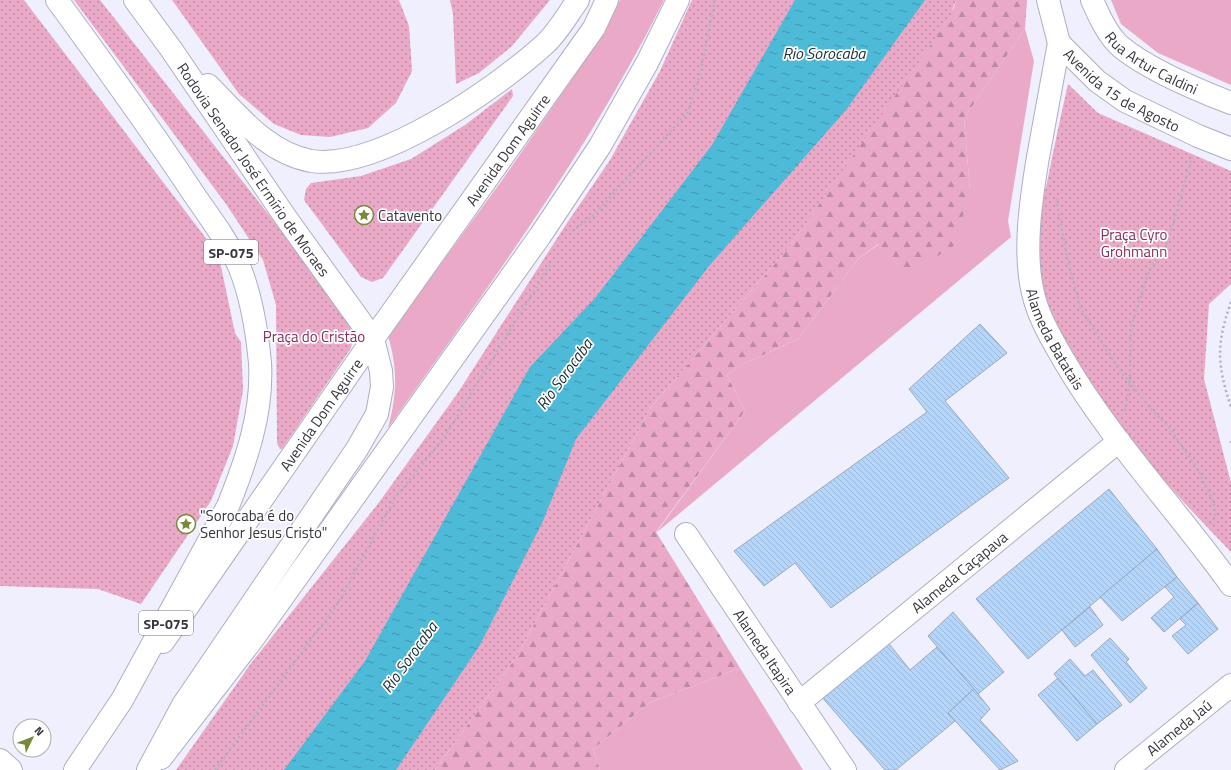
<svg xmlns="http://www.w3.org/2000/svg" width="1231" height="770" font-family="'Titillium Web',sans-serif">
<defs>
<pattern id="forest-firs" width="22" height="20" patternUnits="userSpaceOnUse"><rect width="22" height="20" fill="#e9a9c7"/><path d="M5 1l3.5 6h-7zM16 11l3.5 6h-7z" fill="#be8aa3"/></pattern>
<pattern id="park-dots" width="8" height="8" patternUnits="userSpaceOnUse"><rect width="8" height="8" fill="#e9a9c7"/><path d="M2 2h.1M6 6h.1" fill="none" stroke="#be8aa3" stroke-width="1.8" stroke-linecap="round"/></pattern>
<pattern id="water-ripples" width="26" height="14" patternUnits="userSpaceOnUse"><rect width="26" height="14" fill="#4dbad7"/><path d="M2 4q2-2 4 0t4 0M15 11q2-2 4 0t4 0" fill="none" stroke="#4198b0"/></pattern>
<pattern id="building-back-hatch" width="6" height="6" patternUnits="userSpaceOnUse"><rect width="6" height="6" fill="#b4d6fc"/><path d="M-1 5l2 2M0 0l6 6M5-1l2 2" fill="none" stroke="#9bb8d9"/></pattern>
</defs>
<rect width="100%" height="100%" fill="#efeffd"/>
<g fill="#e9a9c7">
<path d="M620,0h44c-76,153 -178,289 -276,428 9,-33 10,-59 0,-92l115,-157 98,-142z"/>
<polygon points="1111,0 1231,0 1231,85 1158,53 1121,24"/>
<polygon points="1025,29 1034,61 1008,221 1011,237 656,533 745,411 727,375 741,365 798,339 859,258 879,244 899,266 970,191 964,118"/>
<polygon points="740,668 803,770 600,770 593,749 649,703"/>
</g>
<polygon fill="url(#forest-firs)" points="956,0 1027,0 1025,29 964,118 970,191 955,245 917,269 899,266 878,244 859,258 798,339 741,365 727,375 745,411 656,532 740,668 649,703 593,749 600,770 435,770 517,656 651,407 790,246 954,8"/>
<g fill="url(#park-dots)">
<polygon points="0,0 24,0 205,237 220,262 235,333 241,342 243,390 233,446 211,501 141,604 98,589 0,586"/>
<polygon points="74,0 100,0 287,238 350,321 353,338 351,348 282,449 280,449 277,443 276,305 263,260 226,204"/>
<polygon points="172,0 399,0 409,26 412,71 396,103 368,128 330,137 301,135 274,124 239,94"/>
<polygon points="450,0 550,0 512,46 479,73 456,84 453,14"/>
<polygon points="692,0 956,0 950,17 790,246 651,407 517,656 435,770 176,770 252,662 377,505 457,394 565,226 610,160 660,71"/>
<path d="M1068,84l30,29 133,58v113l-22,20 -5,75 27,104v69c-68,-71 -195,-202 -195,-305 0,-23 7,-47 12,-69 6,-31 13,-63 20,-94z"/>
<polygon points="512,89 513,96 383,278 372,282 361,277 304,200 306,189 311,183 361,176 411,159 465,125"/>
</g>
<polygon fill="url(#water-ripples)" points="795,0 925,0 846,110 709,266 576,439 543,521 480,645 396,770 284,770 365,661 530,367 596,297 712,145"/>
<g fill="url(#building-back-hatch)" stroke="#9aa9ba">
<polygon points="980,324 1007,353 945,401 1009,478 831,608 795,563 764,586 734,551 927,412 909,389"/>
<polygon points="1109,489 1157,549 1028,659 976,599"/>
<polygon points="1157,549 1177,577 1122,621 1100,597"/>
<polygon points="1177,577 1198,603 1164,632 1151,618 1174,597 1165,587"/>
<polygon points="1198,603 1218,629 1188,654 1172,636 1186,625 1180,619"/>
<polygon points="1090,607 1103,625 1075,647 1062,630"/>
<polygon points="953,612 1004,672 978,694 928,636"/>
<polygon points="1110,638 1129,659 1126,662 1147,688 1130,703 1091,655"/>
<polygon points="886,640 910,670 937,647 974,689 948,713 955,721 896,770 885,770 821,696"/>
<polygon points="1070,659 1085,676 1093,670 1122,705 1097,724 1054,674"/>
<polygon points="1058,678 1097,724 1077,741 1038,695"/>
<polygon points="974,689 990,709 980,720 1018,761 1000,770 948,713"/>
</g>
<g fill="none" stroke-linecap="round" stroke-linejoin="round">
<g stroke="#aeaec4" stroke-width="24">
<g id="street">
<path id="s1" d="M1059,43c-7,38 -14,76 -21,114 -7,42 -15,95 -5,136 5,23 18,45 29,64 47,82 114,151 169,228"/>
<path id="s2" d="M686,534l159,236"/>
<path id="s3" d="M799,703l320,-262"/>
<path id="s4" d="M1126,770l105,-85"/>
</g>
</g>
<g stroke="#aeaec4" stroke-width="24">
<g id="secondary">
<path id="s5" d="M1048,0l11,43 38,38 28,20 73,35 33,13"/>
<path id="s6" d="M1092,0c7,16 16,36 29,47 28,23 76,43 110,56"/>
<path id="s7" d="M163,642l210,-303 221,-311 13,-28"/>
<polyline points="161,758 252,640 540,236 600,146 647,63 678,0"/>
<polyline points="0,760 11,770"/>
</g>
</g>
<g stroke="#aeaec4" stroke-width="24">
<g id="highway">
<path d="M57,0c45,62 91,125 134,190 16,24 36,49 48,76 12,29 18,65 21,97 3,50 -14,98 -32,143l-106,194 -47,70"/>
<path id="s8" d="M135,0l36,49 115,169 87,121 8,32 1,16 -5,27 -20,35 -174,256 -35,65"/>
<path d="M208,85c30,30 59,68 103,76 67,10 187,-74 234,-117 13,-12 23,-30 33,-44"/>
</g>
</g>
<g stroke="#b1b1bd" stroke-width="2.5" stroke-dasharray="2 3" stroke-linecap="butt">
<polyline points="1056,199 1068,262 1081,309 1118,368 1151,409 1169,427 1198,470 1213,501 1216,513 1212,524"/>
<polyline points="572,231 592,217 688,112 700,74 715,0"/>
<path d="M1231,302c-15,42 -14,63 0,105"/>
<polyline points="1125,411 1130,383 1131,327 1148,273 1168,241 1192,157"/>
<polyline points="1231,441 1231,446"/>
<polyline points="215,770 338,603 395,498 445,436 552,262"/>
</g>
<use href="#street" stroke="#fff" stroke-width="22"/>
<use href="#secondary" stroke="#fff" stroke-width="22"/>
<use href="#highway" stroke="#fff" stroke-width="22"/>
</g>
<defs>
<g id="sight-ring" transform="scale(1)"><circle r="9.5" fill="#fff" stroke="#788939" stroke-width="1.5"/><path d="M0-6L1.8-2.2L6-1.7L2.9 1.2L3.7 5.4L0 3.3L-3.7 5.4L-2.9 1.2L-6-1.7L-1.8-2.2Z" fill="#788939"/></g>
</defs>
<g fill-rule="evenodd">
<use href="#sight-ring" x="364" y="215"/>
<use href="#sight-ring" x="186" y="524"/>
</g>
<g text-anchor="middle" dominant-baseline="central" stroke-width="3.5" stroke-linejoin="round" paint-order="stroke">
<g fill="#fff" stroke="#727278" stroke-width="1">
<rect x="204" y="240" width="54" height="24" rx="3"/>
<rect x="139" y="611" width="54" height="24" rx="3"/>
</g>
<g font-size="14" font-weight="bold" fill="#35353e">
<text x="231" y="252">SP-075</text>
<text x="166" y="623">SP-075</text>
</g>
<g font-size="15" fill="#35353e" stroke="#fff">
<text stroke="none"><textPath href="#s6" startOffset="90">Rua Artur Caldini</textPath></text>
<text stroke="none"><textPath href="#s5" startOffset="124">Avenida 15 de Agosto</textPath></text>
<text stroke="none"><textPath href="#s7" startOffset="601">Avenida Dom Aguirre</textPath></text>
<text stroke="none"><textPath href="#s8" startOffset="207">Rodovia Senador José Ermírio de Moraes</textPath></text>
<text stroke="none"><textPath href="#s1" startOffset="304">Alameda Batatais</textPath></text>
<text stroke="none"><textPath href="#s7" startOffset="277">Avenida Dom Aguirre</textPath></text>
<text stroke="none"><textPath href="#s3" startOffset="207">Alameda Caçapava</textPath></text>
<text stroke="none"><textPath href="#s2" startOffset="142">Alameda Itapira</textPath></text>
<text stroke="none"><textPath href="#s4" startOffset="68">Alameda Jaú</textPath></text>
</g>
<g font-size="15" fill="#35353e" stroke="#fff" text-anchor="start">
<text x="378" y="215">Catavento</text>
<text x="200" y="515">"Sorocaba é do<tspan x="200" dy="17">Senhor Jesus Cristo"</tspan></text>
</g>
<g font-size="15" fill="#8a2e60" stroke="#fff">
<text x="1134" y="234">Praça Cyro<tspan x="1134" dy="17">Grohmann</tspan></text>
<text x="314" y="336">Praça do Cristão</text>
</g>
<g font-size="16" font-style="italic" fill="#1a2d33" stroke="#fff">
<text x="824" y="53">Rio Sorocaba</text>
<text transform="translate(564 374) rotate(-54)">Rio Sorocaba</text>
<text transform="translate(409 657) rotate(-54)">Rio Sorocaba</text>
</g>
</g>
<g transform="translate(32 738) rotate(47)"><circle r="19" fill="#ffffff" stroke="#aeaeb2"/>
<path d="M0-3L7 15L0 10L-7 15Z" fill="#788939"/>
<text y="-6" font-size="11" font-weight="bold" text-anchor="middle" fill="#35353e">N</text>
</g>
</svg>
